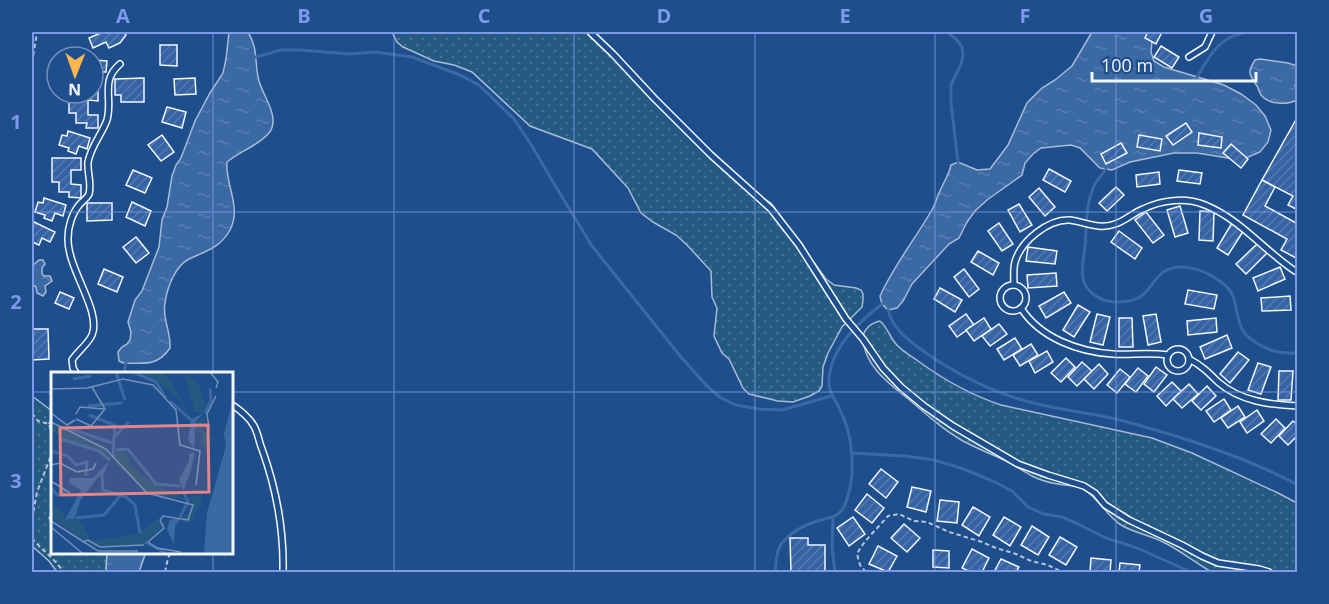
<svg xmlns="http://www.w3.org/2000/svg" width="1329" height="604" font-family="'Open Sans',sans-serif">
<defs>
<pattern id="grass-dots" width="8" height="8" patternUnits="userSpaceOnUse" patternTransform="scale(1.5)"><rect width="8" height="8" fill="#245a82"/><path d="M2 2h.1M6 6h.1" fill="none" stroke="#447295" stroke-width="1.8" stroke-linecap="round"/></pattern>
<pattern id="water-ripples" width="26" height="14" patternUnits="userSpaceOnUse" patternTransform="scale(1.5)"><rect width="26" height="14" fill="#3b69a3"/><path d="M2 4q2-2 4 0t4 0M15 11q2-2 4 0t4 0" fill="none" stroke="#587fb1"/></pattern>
<pattern id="building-hatch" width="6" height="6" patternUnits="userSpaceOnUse" patternTransform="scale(1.5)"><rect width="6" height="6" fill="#3563a3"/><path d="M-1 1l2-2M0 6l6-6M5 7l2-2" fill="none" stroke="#537ab1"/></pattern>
</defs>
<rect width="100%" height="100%" fill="#1f4e8c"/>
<g fill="url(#grass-dots)" stroke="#a8bbd7" stroke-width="1.5">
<polygon points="392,32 590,32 716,161 753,192 771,203 826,279 834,285 856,288 861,290 863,294 863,300 862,307 842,327 828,353 823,367 822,386 819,391 810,396 793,402 778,401 749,394 743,388 729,359 722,353 714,336 717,308 712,297 711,271 687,245 676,235 653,222 641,213 628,188 592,149 530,126 472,72 454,65 434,61 403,47 397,42"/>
<path d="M880,321c7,6 10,16 16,23 6,7 15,12 22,17 26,19 53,34 83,44l151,33 40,15 86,40 19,10v69h-78l-9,-1c-16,-9 -30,-21 -47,-29 -13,-7 -29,-9 -42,-17 -14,-9 -22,-26 -36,-35 -8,-5 -18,-4 -27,-6 -8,-1 -18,-4 -26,-8 -9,-5 -18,-11 -28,-16 -13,-6 -28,-12 -41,-19 -19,-11 -35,-25 -51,-39 -21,-17 -47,-34 -49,-63 0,-10 8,-16 17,-18z"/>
<polygon points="32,396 52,411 52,514 49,518 52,522 52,552 103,552 107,555 106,572 57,572 49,561 32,546"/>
</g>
<g fill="url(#water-ripples)" stroke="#a8bbd7" stroke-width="1.5">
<path d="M229,32h19c11,18 6,31 11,49 4,15 22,37 10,52 -11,13 -29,18 -42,29 -2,23 15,45 3,68 -10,18 -24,21 -41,29 -14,7 -22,29 -24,44 -3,16 6,28 5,45 -13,19 -26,15 -47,15l-4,-2 -1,-9 4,-5 5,-3 3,-4 1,-8 -3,-10 7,-22 7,-9 17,-44 3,-27 5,-13 5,-31 4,-11 5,-7 14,-37 15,-28 13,-20 3,-14z"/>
<path d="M1092,32h62l-2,9 -1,11 3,9 10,6 60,18 17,9 15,11 9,11 6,14 -3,12 -8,10 -14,6h-18l-31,-5h-23l-44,9 -18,8 -12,-2 -20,-20 -9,-3 -30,3 -8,6 -8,9 -3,12 -35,25 -12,11 -8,11 -8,16 -10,6 -37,40 -9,17 -6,7 -9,2 -6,-6 -2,-8c14,-31 36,-58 53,-88 3,-5 4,-12 7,-17 4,-10 9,-16 11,-26l7,-3 19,8 13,-1 18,-24 19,-42 15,-15 13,-8 17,-14z"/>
<path d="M1260,59l28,4 9,3v15l-2,5 2,5v9c-10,5 -28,5 -36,-5 -2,-3 -2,-6 -4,-9 -8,-12 -10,-13 -2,-26z"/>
<polygon points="39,260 43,260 45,264 42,268 42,274 44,276 50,276 52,281 45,286 46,292 43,296 37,293 36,287 32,284 32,266"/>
<polygon points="107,552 146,552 139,572 106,572"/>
</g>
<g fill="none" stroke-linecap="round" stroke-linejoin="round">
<g stroke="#3b69a3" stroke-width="3">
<polyline points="947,32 956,39 962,47 963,55 961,64 951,85 951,103 958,162"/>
<polyline points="256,57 281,50 300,50 349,54 375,52 412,57 460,75 479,85 514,119 532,146 553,182 592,246 681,357 707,386 721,398 736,405 759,409 782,410 831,396"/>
<path d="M1197,77c14,-23 22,-41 51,-45"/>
<path d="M1106,169c-4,6 -10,12 -13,19 -8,21 -6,37 -8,58 -1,10 -4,22 -2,32 2,12 14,21 25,23 9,2 24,1 32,-4 7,-4 12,-14 18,-20 13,-16 38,-10 54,-1 30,17 19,28 30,53 2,4 5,7 9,10 14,11 28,15 47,14"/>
<path d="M888,310c5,20 22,31 38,43 35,24 74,43 116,52 30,7 60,9 89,18 57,16 114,34 167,62"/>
<polyline points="124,373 126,363"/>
<polyline points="852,453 905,456 934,460 961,468 995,482 1012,491 1028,507 1044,514 1062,517 1076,523 1106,538 1137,548 1191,572"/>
<polyline points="833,518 832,547 835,572"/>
<path d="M775,572c1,-7 1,-19 5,-26 1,-3 4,-5 6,-7 8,-9 19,-14 31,-18 16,-4 25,-4 30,-22 9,-27 6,-64 -7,-89 -4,-10 -12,-18 -11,-29 1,-33 30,-59 53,-77"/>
</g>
</g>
<g fill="url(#building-hatch)" stroke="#f2f6ff" stroke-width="1.5">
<polygon points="103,32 124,32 126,35 120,43 109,48 106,42 93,48 89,38"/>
<polygon points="1148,32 1162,32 1156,44 1145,38"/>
<polygon points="160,45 177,45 177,66 160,65"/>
<polygon points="1161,46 1179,57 1172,68 1154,57"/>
<polygon points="93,60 107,61 106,72 98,72 97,80 93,80"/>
<polygon points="144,78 144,102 121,102 121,95 115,95 115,79"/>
<polygon points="195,78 196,94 175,95 174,79"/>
<polygon points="93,89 98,89 98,101 88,100 88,115 98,115 98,128 86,128 87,123 76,123 76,113 69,113 69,93 93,93"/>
<polygon points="167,107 186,112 182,128 162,122"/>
<polygon points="1298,116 1298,210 1288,205 1293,196 1262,180"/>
<polygon points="1186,123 1192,132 1173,145 1166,136"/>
<polygon points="68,131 90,138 87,149 79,146 76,154 68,151 69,148 59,145 62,135 67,136"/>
<polygon points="1199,133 1222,137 1221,148 1198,145"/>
<polygon points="162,135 174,152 161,161 148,145"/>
<polygon points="1139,135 1162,139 1160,151 1137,147"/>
<polygon points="1121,143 1127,153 1106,164 1101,154"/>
<polygon points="1231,144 1248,159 1241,168 1223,153"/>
<polygon points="52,158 81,158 81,170 71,170 71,184 81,185 81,198 69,197 69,192 59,192 59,182 52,182"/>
<polygon points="1049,169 1071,181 1065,192 1043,180"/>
<polygon points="133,170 152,178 145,193 126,185"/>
<polygon points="1179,170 1202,173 1200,184 1177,181"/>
<polygon points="1159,172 1160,184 1137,187 1136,175"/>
<polygon points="1262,180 1275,187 1265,206 1298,224 1298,259 1281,250 1287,239 1243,215"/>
<polygon points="1116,187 1124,195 1107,211 1099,203"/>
<polygon points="1039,188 1055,207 1045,216 1029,197"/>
<polygon points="44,198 66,205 63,216 55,213 52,221 44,218 45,215 35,212 38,202 43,203"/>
<polygon points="132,202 151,211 145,226 126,217"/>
<polygon points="87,203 112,203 112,220 87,221"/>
<polygon points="1019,204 1032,225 1020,232 1008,210"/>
<polygon points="1180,206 1188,233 1175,237 1167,210"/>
<polygon points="1200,211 1214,212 1213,241 1199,240"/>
<polygon points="1146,212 1164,235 1153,243 1135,220"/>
<polygon points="34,222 55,232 50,242 42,238 39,245 32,242 32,226"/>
<polygon points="999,223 1013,244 1002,251 988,231"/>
<polygon points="1232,223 1244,230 1228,255 1217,248"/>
<polygon points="1119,231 1142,248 1135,259 1111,242"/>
<polygon points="136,237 149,253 136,263 123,247"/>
<polygon points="1257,244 1267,253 1246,274 1236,264"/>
<polygon points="1028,247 1057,251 1055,264 1026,261"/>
<polygon points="978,251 999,263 993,275 971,262"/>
<polygon points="1280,267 1285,279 1258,291 1253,278"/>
<polygon points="104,269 123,277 117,292 98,284"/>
<polygon points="964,269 979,289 969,297 954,277"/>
<polygon points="1056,273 1057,286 1028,288 1027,275"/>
<polygon points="940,288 962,300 955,312 934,299"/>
<polygon points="1188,290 1217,295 1214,309 1185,304"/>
<polygon points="60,292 74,298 69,309 55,303"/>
<polygon points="1064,292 1071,303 1046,318 1039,306"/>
<polygon points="1290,296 1291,310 1262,311 1261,298"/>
<polygon points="1078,305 1090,312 1074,337 1063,330"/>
<polygon points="966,314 974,325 957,337 949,326"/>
<polygon points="1097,314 1110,317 1103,345 1090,342"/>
<polygon points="1156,314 1161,342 1148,345 1143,316"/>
<polygon points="984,318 991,329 974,341 966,330"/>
<polygon points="1119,318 1132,318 1133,347 1119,347"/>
<polygon points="1216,318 1217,332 1188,335 1187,321"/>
<polygon points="999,324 1007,334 990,346 982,336"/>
<polygon points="32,329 48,329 49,359 32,360"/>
<polygon points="1227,335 1232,348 1205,359 1200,347"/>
<polygon points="1015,338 1022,349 1004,360 997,349"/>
<polygon points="1031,344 1038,355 1020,366 1013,355"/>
<polygon points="1047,351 1053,362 1035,373 1029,361"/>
<polygon points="1238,352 1249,360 1230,383 1220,374"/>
<polygon points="1066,358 1075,367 1061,382 1051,373"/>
<polygon points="1082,362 1092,371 1077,386 1068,377"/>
<polygon points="1258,363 1271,367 1261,394 1248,390"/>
<polygon points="1099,364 1108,374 1094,389 1084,379"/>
<polygon points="1156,367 1167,375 1154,392 1144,384"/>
<polygon points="1138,368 1148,376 1136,392 1125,384"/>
<polygon points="1120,369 1130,377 1117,393 1107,385"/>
<polygon points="1279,371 1293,371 1291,400 1278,400"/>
<polygon points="1172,382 1181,391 1166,406 1157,396"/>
<polygon points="1189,384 1198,394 1182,408 1173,399"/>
<polygon points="1207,386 1216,396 1201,410 1192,401"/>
<polygon points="1224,399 1231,410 1214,422 1206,411"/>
<polygon points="1238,406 1245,417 1228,428 1221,418"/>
<polygon points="1257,410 1264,421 1247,433 1240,422"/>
<polygon points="1276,419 1285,428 1271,443 1261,434"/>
<polygon points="1293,421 1298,425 1298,435 1288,445 1279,436"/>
<polygon points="881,469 898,482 886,498 869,484"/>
<polygon points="912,487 931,491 926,512 907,507"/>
<polygon points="867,494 884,508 872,523 855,510"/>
<polygon points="940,500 959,502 957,523 937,521"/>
<polygon points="973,507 990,517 979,536 962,525"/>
<polygon points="853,517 865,534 849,546 837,528"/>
<polygon points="1004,517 1021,527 1010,546 993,535"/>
<polygon points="904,524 920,538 907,552 891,538"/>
<polygon points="1032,526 1049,537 1038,555 1021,545"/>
<polygon points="1060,537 1077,547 1066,565 1049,555"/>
<polygon points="790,538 808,538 808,545 825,545 825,572 791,572"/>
<polygon points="878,546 897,556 888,572 869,564"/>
<polygon points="972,549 989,558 982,572 971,572 962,568"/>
<polygon points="933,550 949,551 949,568 933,567"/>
<polygon points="1091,558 1111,560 1110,572 1090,572"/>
<polygon points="1001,559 1019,567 1016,572 994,572"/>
<polygon points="1120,563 1140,565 1139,572 1119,572"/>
</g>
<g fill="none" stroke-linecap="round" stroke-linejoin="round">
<g stroke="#f2f6ff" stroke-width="8">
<g id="lane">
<polyline points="590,32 613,54 654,98 711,155 771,209 799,245 846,319 863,339 883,368 901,387 924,406 953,426 1018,464 1048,475 1084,486 1095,493 1105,505 1129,520 1182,545 1202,556 1218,563 1259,569 1269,572"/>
<polyline points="1189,57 1205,47 1212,32"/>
<circle cx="1013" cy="298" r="13"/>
<path d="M1014,285c0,-7 -1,-16 1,-23 6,-21 33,-43 55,-42 15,2 29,10 45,4 10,-3 18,-11 28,-15 19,-9 42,-12 62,-4 37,15 60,47 93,68"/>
<path d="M1021,308c19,30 58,44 92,46 18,1 37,-2 55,1"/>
<circle cx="1178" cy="360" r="11"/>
<path d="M1189,359c12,6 20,14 29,23 22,19 52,23 80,24"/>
<path d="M76,373l-3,-5 -1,-8c6,-9 16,-16 20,-25 10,-24 -25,-66 -24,-97 0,-11 4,-25 12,-34 3,-3 7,-6 9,-10 3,-10 -2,-22 -1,-32 3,-16 14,-28 19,-42 6,-22 -7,-39 13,-56"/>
<path d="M231,404c9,6 18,13 23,22 4,7 5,16 8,23 14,39 22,81 21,123"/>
</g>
</g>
<g stroke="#b3c4dc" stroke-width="2" stroke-dasharray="4.5 3" stroke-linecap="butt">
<polyline points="32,63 37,32"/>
<polyline points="32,413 38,421 49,424 52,435"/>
<polyline points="49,424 52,418"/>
<polyline points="32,519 37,492 52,453"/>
<path d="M32,538c9,12 24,21 31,34"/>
<polyline points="165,572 168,558 171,552"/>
<path d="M866,572l-6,-7 -3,-11c7,-14 21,-26 31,-38l11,-2 15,7 13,1 22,10 33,10 14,6 20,6 15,7 17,4 14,7"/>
</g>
<use href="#lane" stroke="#1f4e8c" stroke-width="5"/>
</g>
<path fill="none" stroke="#7d9aea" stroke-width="1.5" stroke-opacity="0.55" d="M213,32v341M394,32v540M574,32v540M755,32v540M935,32v540M1116,32v540M32,212h1266M32,392h20M231,392h1067M213,552v20"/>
<g transform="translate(51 372)">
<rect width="182" height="182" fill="#1f4e8c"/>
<path d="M84,0h26l12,12 18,35 -13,-20 -21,-18zM133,1l15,11 6,21 -2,8 -8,-1zM155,44l-4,12 11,12 -5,9 -7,-4 1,-10 -6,-4v-10zM0,49l50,24 11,12 -50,-19 -11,-8zM66,78h8l5,14 13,13 44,23 -36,-5 -39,-34zM143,124l7,1 1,7 -9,11 1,7 -11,1 -2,-6 7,-3 4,-10 -4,-6zM0,131l13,11v4h10l9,7 8,16 45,-7 21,-14 8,4 -21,21 -49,2 -44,-29z" fill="#245a82"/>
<path d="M181,31v150h-28l3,-40 19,-67 -2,-12zM153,41l-8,8 -2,28 -6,-9 3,-21zM144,80l-5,21 -7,18 -4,-12 10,-18v-7zM59,88l-7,16h-4l-19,25 -5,17 -10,2 16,-30 -12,-7v-5h24zM130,145l-6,10 -1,18 -7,-16 3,-9z" fill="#3b69a3"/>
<path fill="none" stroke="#3b69a3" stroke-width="3" d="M65,0l9,28M82,0l23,10 10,16M22,7l18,-3M119,29l21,19M37,34l34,-3M154,41l6,-13 -1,-12M38,43l25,10 1,11M20,57l41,14M10,67l38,12 11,9M65,78l12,-1 28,35 24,2M0,79l17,5 8,9 11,-3 -1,14M62,86l1,-21 15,-15M51,104l1,14 23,7 9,8 5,28M0,116l6,7 9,-3M129,145l8,-15 -5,-11M25,146l28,-3 16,-19M94,170l21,11"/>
<path fill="none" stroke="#7391ba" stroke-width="1.5" d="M159,0l8,10 -2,6M36,16l36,-9 30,6 23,25 4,35 20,6 -4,34M0,17l36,-1M0,41l16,12 8,-5M25,42l4,-7 25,2M25,47l15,7 14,-17 -13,-22M0,50l55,27 41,44 46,12 -5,15 -25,-4 -3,4 4,8 -16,14M158,56l-2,-14 9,-18M0,93l9,-2 17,9 16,-3 3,-6M0,109l19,12M0,149l47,30h40M0,155l31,26M31,170l6,-2 12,7 44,-2M97,170l9,6 24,4"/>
<path fill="#e38589" fill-opacity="0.15" stroke="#e38589" stroke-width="3" d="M157,53l1,67 -148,3 -1,-67z"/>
<rect width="182" height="182" fill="none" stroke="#f2f6ff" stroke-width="3"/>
</g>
<rect width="1329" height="604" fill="none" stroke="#1f4e8c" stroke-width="66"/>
<g transform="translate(75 75) rotate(181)"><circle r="28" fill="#1f4e8c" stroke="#7391ba" stroke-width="1.5"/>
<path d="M0-4.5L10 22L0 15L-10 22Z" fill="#ffb74d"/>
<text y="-9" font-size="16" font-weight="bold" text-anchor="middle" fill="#f2f6ff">N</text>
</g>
<path d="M1092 72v9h164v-9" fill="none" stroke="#f2f6ff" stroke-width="3"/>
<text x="1101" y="72" font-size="18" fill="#f2f6ff" stroke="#1f4e8c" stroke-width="4.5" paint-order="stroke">100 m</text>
<rect x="33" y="33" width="1263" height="538" fill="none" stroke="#7d9aea" stroke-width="2"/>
<g font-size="20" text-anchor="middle" font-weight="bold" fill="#7d9aea">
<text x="123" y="23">A</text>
<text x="304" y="23">B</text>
<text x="484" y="23">C</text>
<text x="664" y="23">D</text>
<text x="845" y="23">E</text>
<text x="1025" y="23">F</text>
<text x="1206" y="23">G</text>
<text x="16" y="129">1</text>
<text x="16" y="309">2</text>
<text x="16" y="488">3</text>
</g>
</svg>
